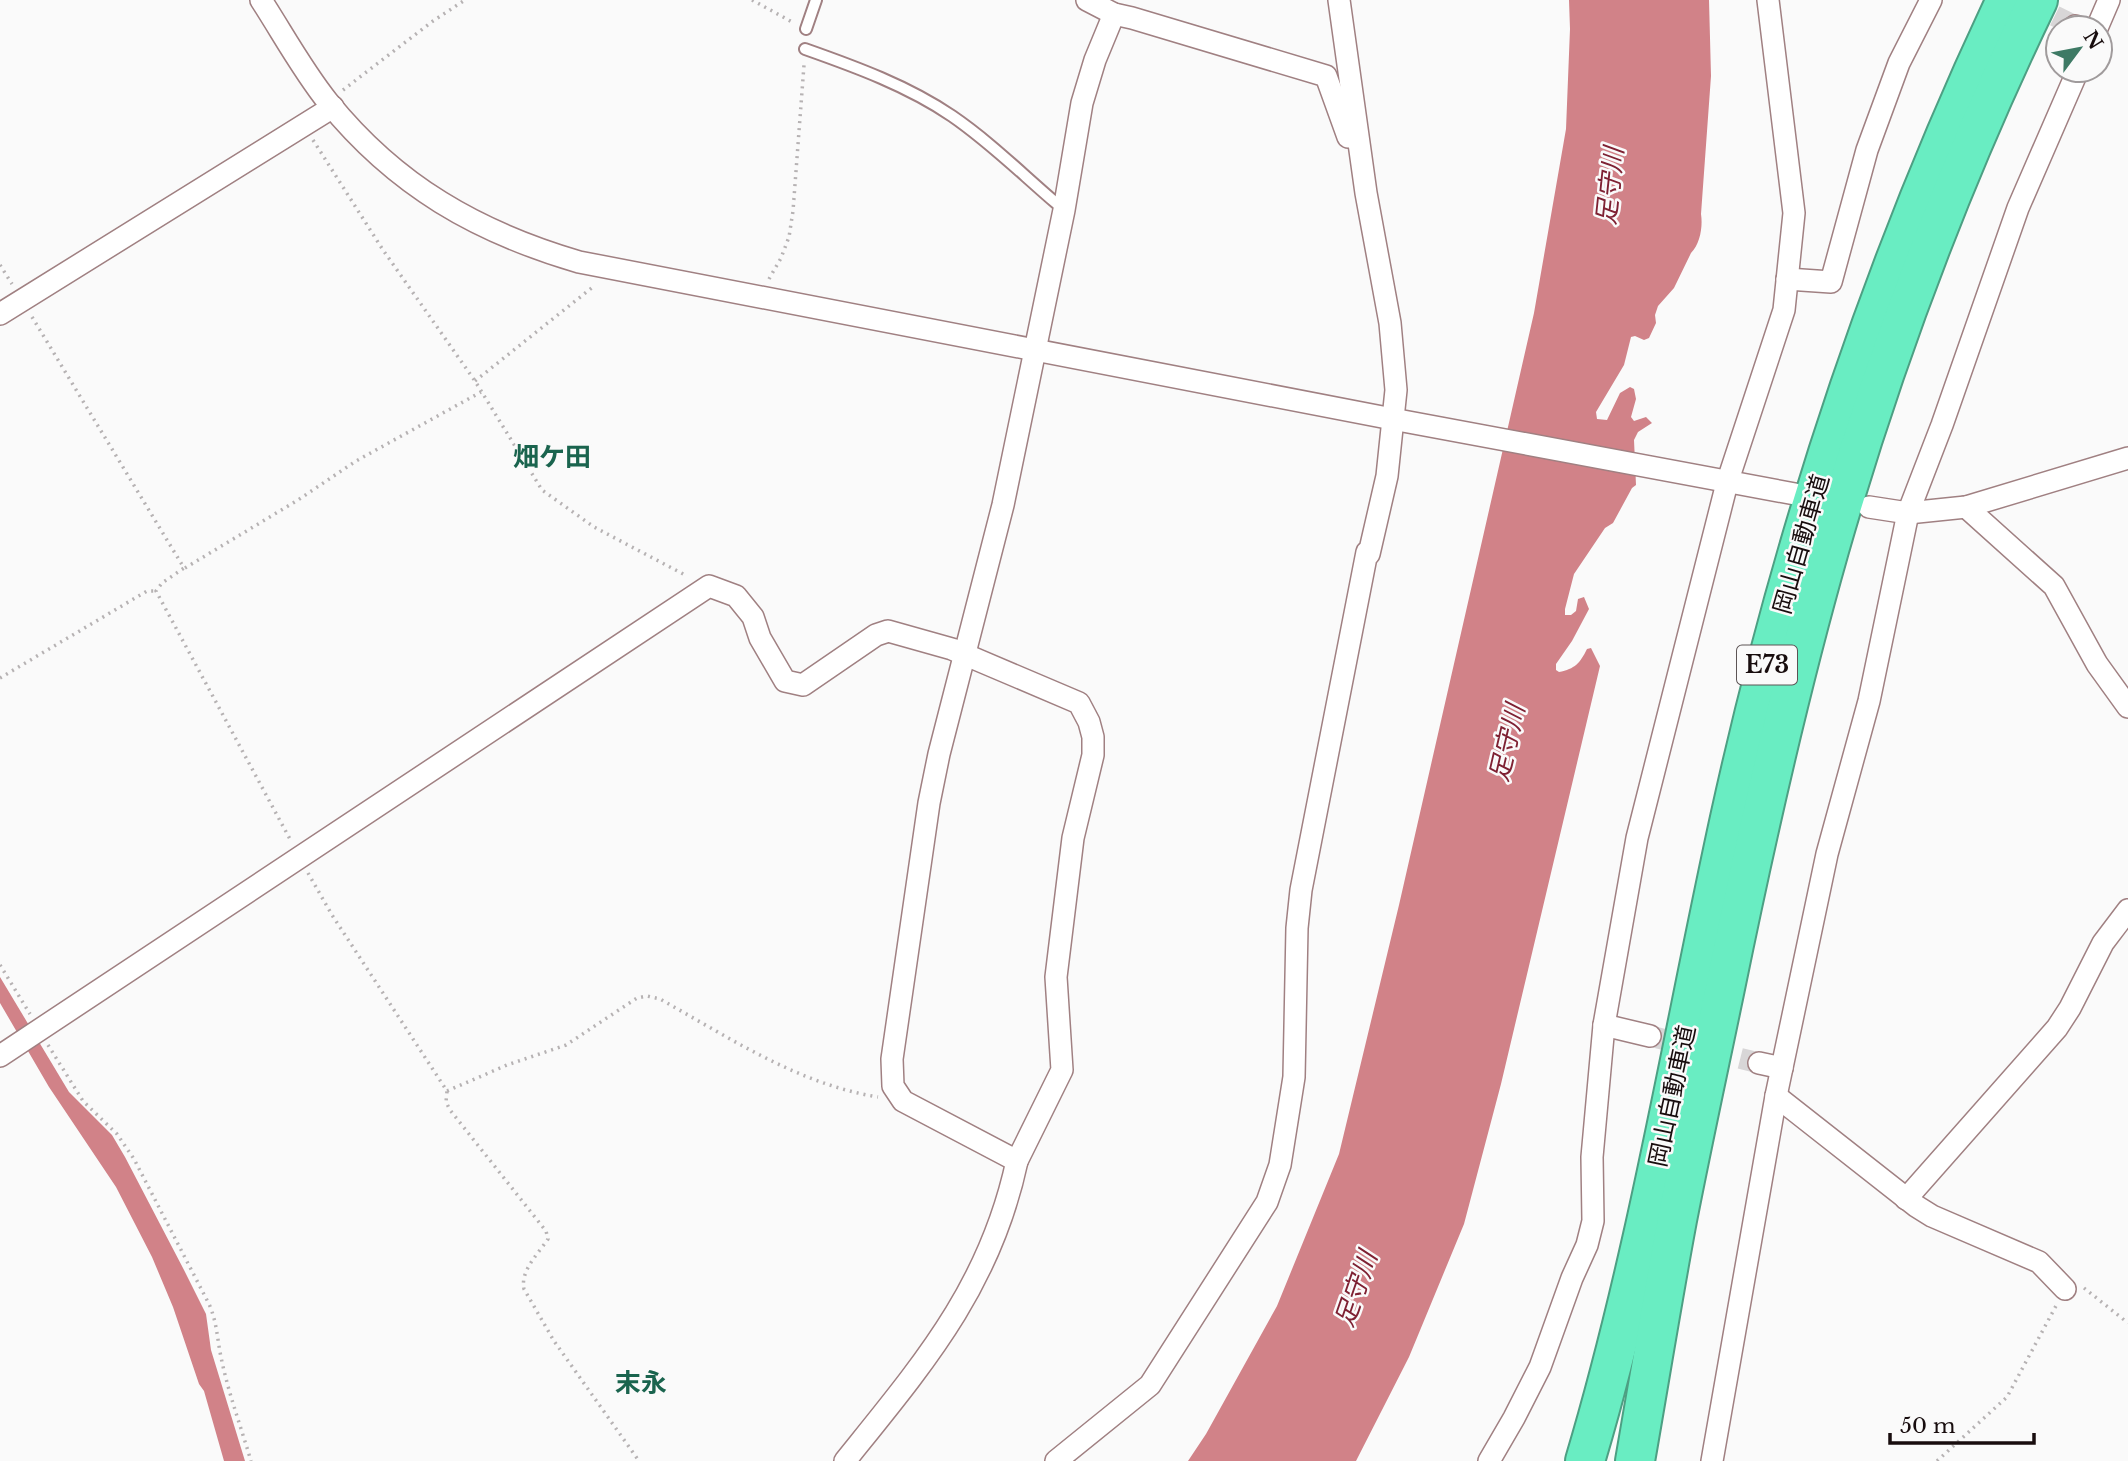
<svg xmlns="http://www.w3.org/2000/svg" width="2128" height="1461" font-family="'Libre Baskerville','Noto Sans JP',serif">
<rect width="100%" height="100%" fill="#fafafa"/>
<g fill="#d18288">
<path d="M1569,0h140l2,76 -10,138c2,13 -1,30 -10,39l-17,35 -16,18 -3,9 1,8 -7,15 -5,2 -9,-4 -4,1 -7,28 -28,47 1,7 10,1 13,-27 10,-6 4,2 2,10 -5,18 3,4 12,-4 6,6 -14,9 -4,8 2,45 -4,3 -19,35 -8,5 -31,46 -9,35v6h6l5,-4 2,-12 6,-2 5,12 -17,32 -16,23v6l3,2c16,-3 21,-9 28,-23l4,-1 9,18 -99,418 -37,140 -55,133 -53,104h-168l18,-27 71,-128 62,-152 60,-249 135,-592 32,-184 4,-100z"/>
<polygon points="0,977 69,1092 112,1135 125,1157 184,1270 206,1314 211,1350 245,1461 224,1461 204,1391 199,1384 173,1307 152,1257 116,1187 49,1087 0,1003"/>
</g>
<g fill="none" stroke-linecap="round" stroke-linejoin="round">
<g stroke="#d8d6d7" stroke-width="21" stroke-dasharray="21 10" stroke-linecap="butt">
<polyline points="2027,2 2075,26"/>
<polyline points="1650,1036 1759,1063"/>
</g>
<g stroke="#a08082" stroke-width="14">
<g id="lane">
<polyline points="806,29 816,0"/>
<path d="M805,49c51,18 103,37 147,67 38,26 70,58 104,87l8,2"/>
</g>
</g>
<g stroke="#a08082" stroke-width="24">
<g id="street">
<path d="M261,0c22,34 42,71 67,102 68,84 149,130 251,160l824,159 392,73"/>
<polyline points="1087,0 1114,14 1132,18 1326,76 1348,137"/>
<polyline points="2075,26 2080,28"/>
<polyline points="2097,28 2109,0"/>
<polyline points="1787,279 1831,282 1867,150 1899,63 1931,0"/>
<polyline points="0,314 333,107"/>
<polyline points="1869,507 1908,513 1966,507 2128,458"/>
<polyline points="1966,507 2054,586 2097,664 2128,707"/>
<polyline points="1604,1025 1650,1036"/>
<polyline points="0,1056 709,586 736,596 753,617 760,638 785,681 803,685 876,635 888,631 952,649 1079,703 1089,722 1093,737 1093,755 1073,838 1056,977 1062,1070 1017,1161"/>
<polyline points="1759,1063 1782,1068"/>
<polyline points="1776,1096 1916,1206 1932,1216 2039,1262 2065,1289"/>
<polyline points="1906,1199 2057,1028 2070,1008 2103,943 2128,910"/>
<path d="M845,1461c78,-97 145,-174 172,-300l-114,-60 -10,-15 -1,-27 37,-256 10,-49 64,-249 61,-295 18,-107 13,-43 19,-46"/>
<polyline points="1056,1461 1150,1385 1267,1202 1280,1165 1294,1077 1297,928 1301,890 1367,552 1369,554 1387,476 1396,390 1390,323 1366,193 1339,0"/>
<polyline points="1489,1461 1514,1418 1540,1367 1572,1278 1587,1245 1593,1221 1592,1157 1604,1025 1637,838 1727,483 1784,310 1794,213 1768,0"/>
<polyline points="1712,1461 1776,1096 1827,854 1869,701 1908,513 1942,425 2018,208 2078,70"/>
</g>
</g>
<g stroke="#4d9f83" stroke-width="42">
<g id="highway">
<path d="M1585,1461c63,-211 98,-428 145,-643 62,-282 152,-556 276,-818"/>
<path d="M1635,1461c14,-80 27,-161 42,-241 15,-77 32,-155 48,-232 30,-147 63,-294 104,-438 54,-188 124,-374 209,-550"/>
</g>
</g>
<g stroke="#b6b2b3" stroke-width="3.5" stroke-dasharray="2 5" stroke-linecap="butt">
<polyline points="752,0 794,23"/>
<polyline points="343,90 433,21 465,0"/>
<polyline points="313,140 383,250 475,381 542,490 594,527 687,576"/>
<polyline points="0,265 12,284"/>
<polyline points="769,279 781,258 789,237 793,211 804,65"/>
<polyline points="32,317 184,568 162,583 156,591 291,841"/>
<polyline points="475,381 594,286"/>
<polyline points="185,568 298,500 356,461 481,392"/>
<polyline points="0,678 147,591 156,591"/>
<path d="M308,873l24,42 115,176 -1,11 4,8 96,121 2,8c-10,15 -28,32 -24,50l30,52 85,120"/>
<polyline points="0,965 30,1014"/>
<path d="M48,1045l35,56 34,33 17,25 75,145c8,18 8,34 12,53 7,35 20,70 30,104"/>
<path d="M447,1091l60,-26 59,-20 71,-47 10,-2 13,3c70,39 138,85 218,98"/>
<polyline points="2084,1288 2128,1323"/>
<polyline points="1937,1461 2007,1397 2057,1304"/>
</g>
<use href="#lane" stroke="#fff" stroke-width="10"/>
<use href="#street" stroke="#fff" stroke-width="21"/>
<use href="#highway" stroke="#69edc2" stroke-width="38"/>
</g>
<g text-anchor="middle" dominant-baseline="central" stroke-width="5" stroke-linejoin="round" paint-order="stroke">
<rect fill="#fafafa" stroke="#5c5455" stroke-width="2" x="1737" y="645.5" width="60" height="39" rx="5"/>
<g font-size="23" font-weight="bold" fill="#180d0e">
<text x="1767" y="665">E73</text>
</g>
<g font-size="24" fill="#180d0e" stroke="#fafafa">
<text transform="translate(1801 544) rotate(-74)">岡山自動車道</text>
<text transform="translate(1672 1096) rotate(-78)">岡山自動車道</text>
</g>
<g font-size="26" font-style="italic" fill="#7e2032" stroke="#fafafa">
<text transform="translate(1610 186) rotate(-84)">足守川</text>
<text transform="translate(1507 743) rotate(-77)">足守川</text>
<text transform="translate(1356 1289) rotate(-71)">足守川</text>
</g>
<g font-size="26" font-weight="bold" fill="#1a644e" stroke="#fafafa">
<text x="552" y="457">畑ケ田</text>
<text x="641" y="1383">末永</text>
</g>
</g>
<g transform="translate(2079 49) rotate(58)"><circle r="33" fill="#fafafa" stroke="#a09b9c" stroke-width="2"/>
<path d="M0-5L12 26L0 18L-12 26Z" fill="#3e7a65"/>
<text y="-10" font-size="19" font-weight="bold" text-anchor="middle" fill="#180d0e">N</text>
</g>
<path d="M1890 1433v10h144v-10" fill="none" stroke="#180d0e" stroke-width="3.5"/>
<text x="1900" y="1433" font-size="21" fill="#180d0e" stroke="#fafafa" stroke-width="5" paint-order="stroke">50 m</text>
</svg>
